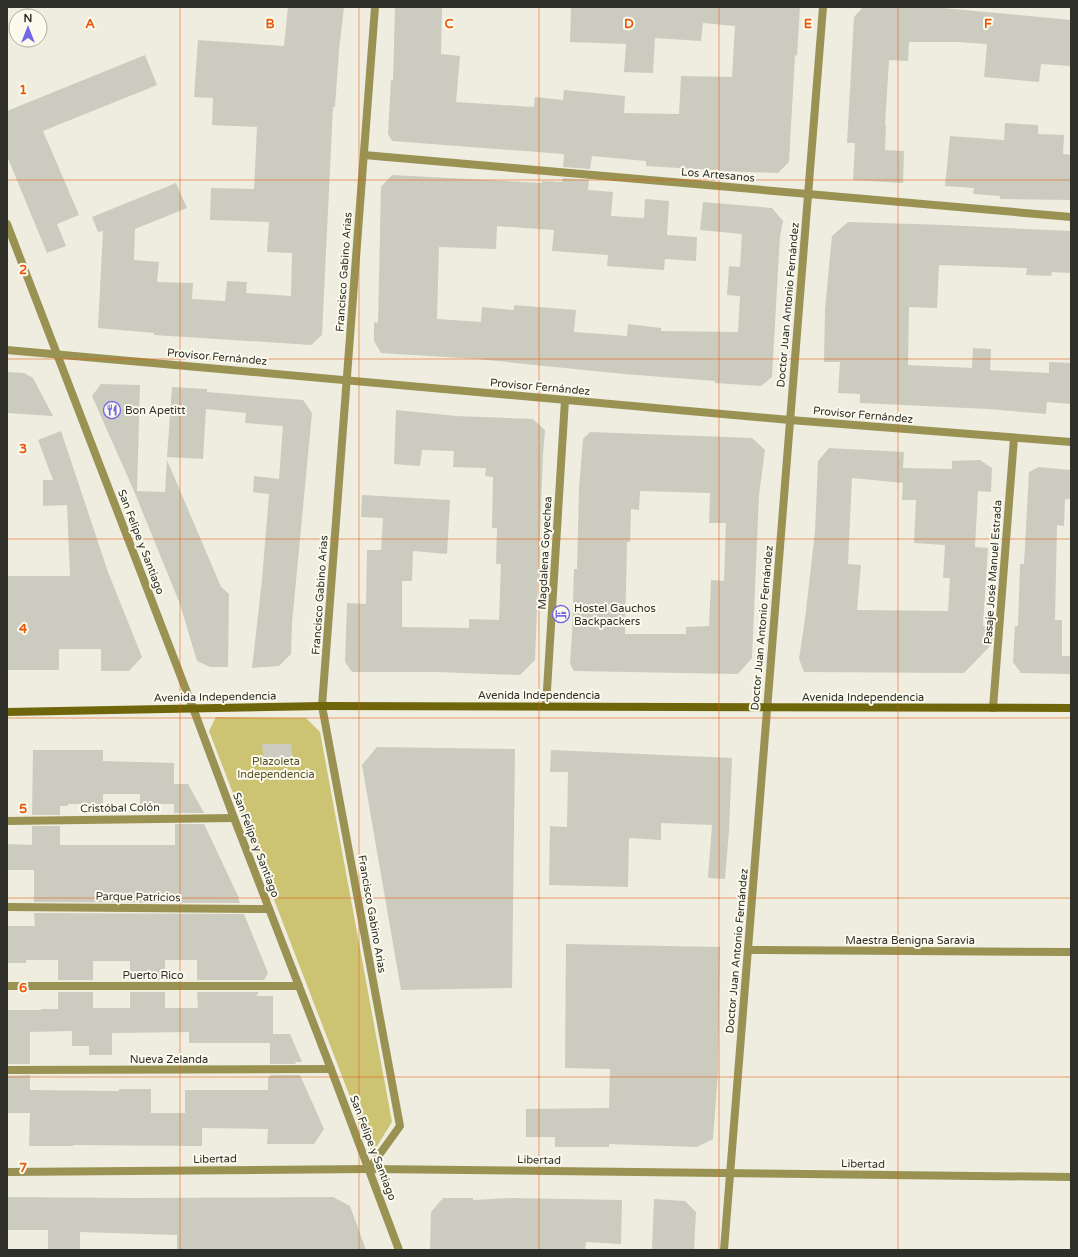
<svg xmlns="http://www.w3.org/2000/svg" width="1078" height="1257" font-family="'Varela Round',sans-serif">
<rect width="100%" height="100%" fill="#eeede0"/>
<polygon fill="#ccc373" points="216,717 306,718 320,732 392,1122 372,1154 209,731"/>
<g fill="#cccbbf" fill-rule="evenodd">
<polygon points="288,7 344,7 339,50 335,107 333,107 322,335 311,345 154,335 154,333 98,328 103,231 98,232 92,217 176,183 187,208 135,229 134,260 159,262 157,282 193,283 192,299 225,301 227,281 247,282 246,293 291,296 292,253 267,252 269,222 210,220 211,188 254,189 257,127 212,125 213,98 194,97 198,40 284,46"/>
<polygon points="395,7 442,7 441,54 460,56 456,102 534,107 535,97 563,100 564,90 625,96 624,113 679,114 681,76 732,77 735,26 703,23 701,41 655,38 653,73 624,72 626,44 570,42 571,7 800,7 797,56 795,55 789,162 778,173 743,172 646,166 646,161 592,156 590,169 563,167 564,154 392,141 388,134 391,80 393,80"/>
<polygon points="863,7 943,8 1071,20 1071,66 1041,64 1039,82 984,77 987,44 956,42 909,42 908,61 889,60 885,125 886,125 885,150 904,151 903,183 853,180 855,143 847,143 854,17"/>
<polygon points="145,55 157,85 43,131 79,215 57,224 66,246 47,253 7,156 7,111"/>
<polygon points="1005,123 1038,125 1038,134 1064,135 1063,154 1071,155 1071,200 1000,199 1000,196 973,194 974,188 945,186 950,136 1004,140"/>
<polygon points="392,175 542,183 542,181 562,182 563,178 589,180 588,190 613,192 611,216 644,218 645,199 669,201 667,235 697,237 696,261 665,259 664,270 607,266 608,255 552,251 554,230 497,226 496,249 439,247 437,319 481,322 482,307 514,310 514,305 576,310 574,332 602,334 627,336 628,324 661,328 661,331 738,332 740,296 727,295 729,266 740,267 742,234 700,230 703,202 772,208 783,221 780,237 778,270 772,377 761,386 715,383 715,381 624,374 477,359 381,353 374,341 374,322 378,323 381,187"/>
<polygon points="848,222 945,225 1071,231 1071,273 1052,272 1051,276 1026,275 1027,268 939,265 937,308 909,307 908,365 972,368 973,348 991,349 990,370 1049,373 1049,362 1071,363 1071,404 1047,402 1046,414 988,409 860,403 860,394 838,393 840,362 824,362 825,309 832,236"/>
<polygon points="7,372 24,373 33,378 53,416 7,413"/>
<polygon points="101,384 140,385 137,491 165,492 167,460 221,587 229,594 228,667 210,667 197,661 180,604 134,491 92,396"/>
<polygon points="172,387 207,389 207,392 303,400 312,413 292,623 291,654 279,666 252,668 262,580 269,494 253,492 254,476 279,479 283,426 245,423 246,413 206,409 203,459 167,457"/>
<polygon points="396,410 456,416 533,419 545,430 543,455 535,660 520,675 436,672 352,672 345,662 347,603 366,604 367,550 381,550 383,518 361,517 362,495 450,500 447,554 413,551 412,581 402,581 402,627 469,628 469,619 499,620 501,564 496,564 497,528 492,528 493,477 485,476 486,468 453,467 454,451 422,450 420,466 394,464"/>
<polygon points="61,431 108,572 142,657 129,671 101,671 101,649 59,649 59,670 7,670 7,576 70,576 67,505 43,506 43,480 53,480 38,440"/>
<path d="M590,432l162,6 13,12 -6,45 -7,163 -14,16 -164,-3 -4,-7 2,-31 2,-64h3l2,-81 4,-49zM640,491l70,2 -1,30h17l-2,58 -13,-1 -2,46 -23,1v7h-61l2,-92h3l1,-33 8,1z"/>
<path d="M829,448l75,4 -1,16 49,1v-8l28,-1 12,8 -1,24 -13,-1 -3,56 13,1 -5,78h11l-2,18 -28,29 -160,-1 -5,-13 6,-40 10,-87 3,-71zM852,478l51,5 -1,17h14l-2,43 31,2 -2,33h7l-2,33 -91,-1 4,-45 -13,-1z"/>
<polygon points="1039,467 1071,470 1071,499 1065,499 1064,526 1057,525 1055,620 1062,620 1062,656 1071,656 1071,674 1021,673 1013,662 1015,626 1018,626 1020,564 1024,564 1029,472"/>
<polygon points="262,744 291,744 293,760 264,760"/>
<polygon points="377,747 515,749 512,988 401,990 362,765"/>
<polygon points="33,750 103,750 103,761 174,763 174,784 188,784 204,813 174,813 174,804 140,804 140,794 103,794 103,804 68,804 68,806 60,806 60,815 32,815"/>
<polygon points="551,750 732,758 729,831 725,879 708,878 712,825 661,823 661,840 629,838 628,887 549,885 550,826 567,827 568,772 550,772"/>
<polygon points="175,824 204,824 239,898 238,898 240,903 34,902 34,870 7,870 7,844 32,845 32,826 60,826 60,845 175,845"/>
<polygon points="34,913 244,914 268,973 264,980 197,980 197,960 165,960 165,980 130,980 130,961 93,961 93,980 58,980 58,960 26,960 26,963 7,963 7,926 35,926"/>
<polygon points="566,944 720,947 718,1071 713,1139 697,1147 609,1144 609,1147 555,1147 555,1137 526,1137 526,1109 609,1108 610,1069 565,1068"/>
<polygon points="58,992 93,992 93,1008 130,1008 130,992 165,992 165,1008 198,1008 197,992 259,992 256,996 273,996 273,1034 290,1034 302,1062 295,1062 296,1064 270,1064 270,1043 189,1043 189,1032 112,1033 112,1055 89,1055 89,1046 72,1046 72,1031 30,1032 30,1064 7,1064 7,1010 41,1010 41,1009 58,1009"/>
<polygon points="30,1075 30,1090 119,1091 119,1089 151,1089 151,1113 185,1113 185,1090 268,1090 268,1077 270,1077 270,1075 300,1075 324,1129 314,1144 267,1144 268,1129 202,1128 202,1146 73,1145 73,1146 29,1146 30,1113 7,1113 7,1076"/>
<polygon points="7,1197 132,1198 333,1197 350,1206 366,1250 177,1250 177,1235 80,1232 80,1250 48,1250 48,1230 7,1230"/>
<polygon points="443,1198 473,1198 473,1200 511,1198 622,1200 621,1244 586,1242 585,1250 430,1250 431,1212"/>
<polygon points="654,1199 685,1201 696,1212 694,1250 652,1250"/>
</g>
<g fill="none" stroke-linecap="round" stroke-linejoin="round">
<g stroke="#999253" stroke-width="8">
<polyline points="364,155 1071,217"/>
<polyline points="790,420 1071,442"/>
<polyline points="546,706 565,400"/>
<polyline points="993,708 1014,438"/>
<polyline points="7,821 234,818"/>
<polyline points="7,907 269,909"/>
<polyline points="749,950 1071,952"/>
<polyline points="7,986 299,986"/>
<polyline points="7,1070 331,1069"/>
<polyline points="369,1169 400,1126 322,706 375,7"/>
<polyline points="7,1172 369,1169 1071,1177"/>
</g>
<g stroke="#999253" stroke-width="8">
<polyline points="7,224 193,708 234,818 331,1069 399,1250"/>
<polyline points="7,350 790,420"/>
<polyline points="724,1250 823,7"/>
</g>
<polyline stroke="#6f660b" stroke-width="8" points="7,712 322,706 1071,708"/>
</g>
<path fill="none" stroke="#e8590c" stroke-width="1" stroke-opacity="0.55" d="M180,7v1243M359,7v1243M539,7v1243M719,7v1243M898,7v1243M7,180h1064M7,359h1064M7,539h1064M7,718h1064M7,898h1064M7,1077h1064"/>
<defs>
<g id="restaurant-ring" transform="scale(0.9)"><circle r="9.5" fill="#fbfaed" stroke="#7369e4" stroke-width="1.5"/><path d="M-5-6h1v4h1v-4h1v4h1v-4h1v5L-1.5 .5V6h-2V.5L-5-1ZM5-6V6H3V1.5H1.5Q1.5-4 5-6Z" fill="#7369e4"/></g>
<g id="hotel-ring" transform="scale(0.9)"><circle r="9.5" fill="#fbfaed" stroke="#7369e4" stroke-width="1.5"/><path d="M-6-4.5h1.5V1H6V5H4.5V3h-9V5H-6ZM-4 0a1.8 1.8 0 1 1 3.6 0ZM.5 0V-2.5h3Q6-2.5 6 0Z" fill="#7369e4"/></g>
</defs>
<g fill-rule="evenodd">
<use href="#restaurant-ring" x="112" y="410"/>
<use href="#hotel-ring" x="561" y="614"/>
</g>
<g text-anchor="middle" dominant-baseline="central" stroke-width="4" stroke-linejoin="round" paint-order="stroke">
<g font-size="11" fill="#2f2f2a" stroke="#fbfaed">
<text transform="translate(718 175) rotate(5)">Los Artesanos</text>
<text transform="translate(344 272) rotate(-86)">Francisco Gabino Arias</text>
<text transform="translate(788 305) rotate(-85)">Doctor Juan Antonio Fernández</text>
<text transform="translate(217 357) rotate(5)">Provisor Fernández</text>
<text transform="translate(540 387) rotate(5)">Provisor Fernández</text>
<text transform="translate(863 415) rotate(5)">Provisor Fernández</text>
<text transform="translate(141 542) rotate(69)">San Felipe y Santiago</text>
<text transform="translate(545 553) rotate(-87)">Magdalena Goyechea</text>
<text transform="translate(993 572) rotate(-86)">Pasaje José Manuel Estrada</text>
<text transform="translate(320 595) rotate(-86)">Francisco Gabino Arias</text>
<text transform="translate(762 628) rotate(-85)">Doctor Juan Antonio Fernández</text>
<text x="539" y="695">Avenida Independencia</text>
<text transform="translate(215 697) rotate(-1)">Avenida Independencia</text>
<text x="863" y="697">Avenida Independencia</text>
<text transform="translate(120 808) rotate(-1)">Cristóbal Colón</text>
<text transform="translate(256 845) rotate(69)">San Felipe y Santiago</text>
<text transform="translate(138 897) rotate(1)">Parque Patricios</text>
<text transform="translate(372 914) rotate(80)">Francisco Gabino Arias</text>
<text x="910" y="940">Maestra Benigna Saravia</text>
<text transform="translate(737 951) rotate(-85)">Doctor Juan Antonio Fernández</text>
<text x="153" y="975">Puerto Rico</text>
<text x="169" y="1059">Nueva Zelanda</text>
<text transform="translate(373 1148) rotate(69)">San Felipe y Santiago</text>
<text transform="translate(215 1159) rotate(-1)">Libertad</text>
<text transform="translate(539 1160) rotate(1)">Libertad</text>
<text transform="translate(863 1164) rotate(1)">Libertad</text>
</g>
<g font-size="11" fill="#2f2f2a" stroke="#fbfaed" text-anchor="start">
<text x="125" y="410">Bon Apetitt</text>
<text x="574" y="608">Hostel Gauchos<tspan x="574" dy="13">Backpackers</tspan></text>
</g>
<g font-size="11" fill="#595429" stroke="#fbfaed">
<text x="276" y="761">Plazoleta<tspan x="276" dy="13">Independencia</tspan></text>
</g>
</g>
<g font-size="13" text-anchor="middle" font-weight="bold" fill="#e8590c" stroke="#fbfaed" stroke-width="4" stroke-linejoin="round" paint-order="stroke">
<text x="90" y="28">A</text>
<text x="270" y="28">B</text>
<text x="449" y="28">C</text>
<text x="629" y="28">D</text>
<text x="808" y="28">E</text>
<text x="988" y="28">F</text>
<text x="23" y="94">1</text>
<text x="23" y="274">2</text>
<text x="23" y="453">3</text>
<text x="23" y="633">4</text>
<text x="23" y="813">5</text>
<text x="23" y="992">6</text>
<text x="23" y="1172">7</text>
</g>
<rect width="1078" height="1257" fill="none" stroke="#2f2f2a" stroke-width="16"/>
<g transform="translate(28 28)"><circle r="19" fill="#fbfaed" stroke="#a9a99f"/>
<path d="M0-3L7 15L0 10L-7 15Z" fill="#7369e4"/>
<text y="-6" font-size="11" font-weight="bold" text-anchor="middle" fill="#2f2f2a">N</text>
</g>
</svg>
